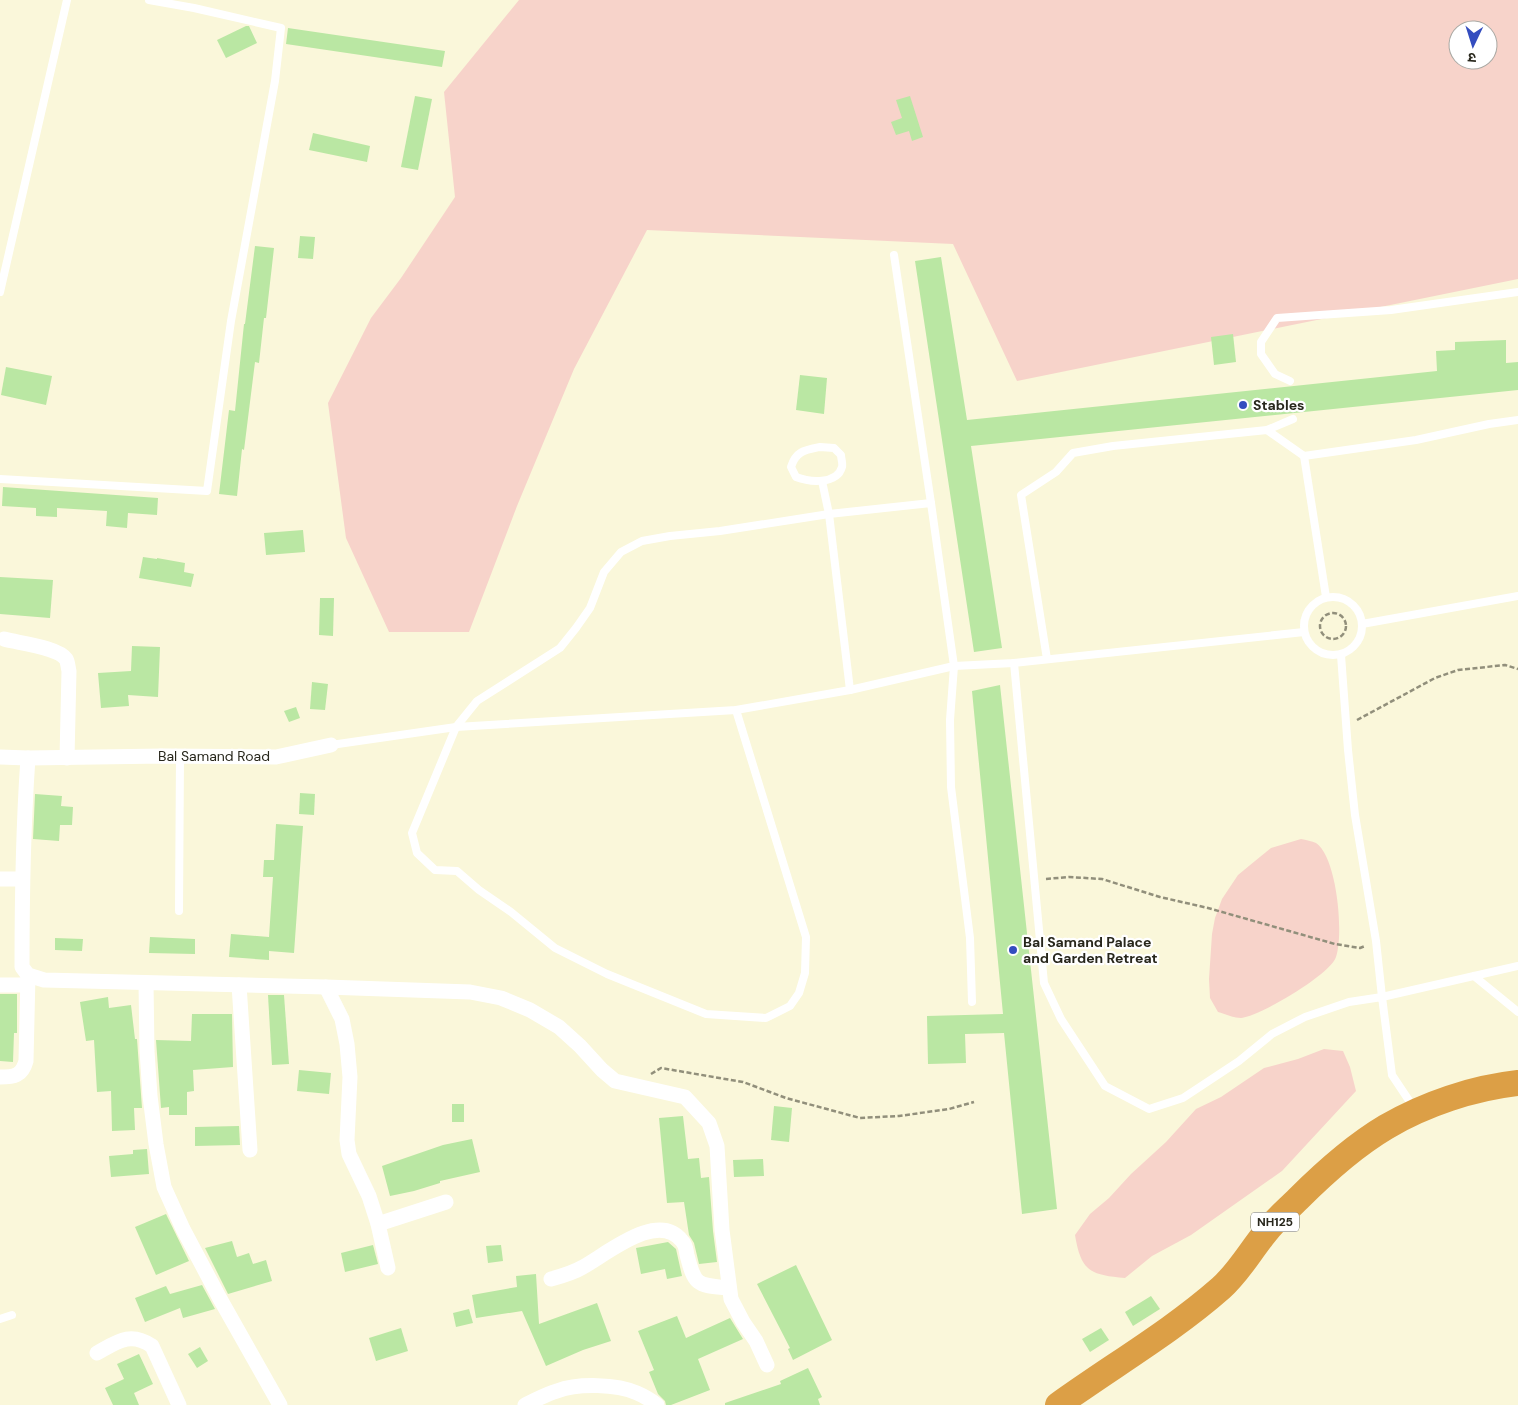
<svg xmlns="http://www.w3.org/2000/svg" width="1518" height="1405" font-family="'DM Sans','Noto Sans Devanagari',sans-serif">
<rect width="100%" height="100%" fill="#faf7da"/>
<g fill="#f7d3ca" fill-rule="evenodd">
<path d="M519,0h999v279l-501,102 -64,-137 -306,-14 -73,139 -57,137 -48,126h-80l-43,-94 -18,-135 43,-85 30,-40 54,-81 -11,-105zM1458,30h30v30h-30z"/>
<path d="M1301,839c5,1 11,2 15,4 21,14 28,91 20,114 -6,18 -76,59 -95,61 -7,0 -16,-4 -23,-6l-8,-14 -1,-19 3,-45 3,-16 7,-19 16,-24 17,-14 16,-13z"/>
<path d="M1324,1049l19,2 7,16 6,24 -74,80 -91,64 -39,21 -27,22c-35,-3 -44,-7 -50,-43l15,-21 19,-16 22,-24 35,-32 30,-33 25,-12 43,-29 34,-9z"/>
</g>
<g fill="#bae7a3">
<polygon points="246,26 249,26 257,43 226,58 217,40"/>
<polygon points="288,28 445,51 442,67 286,44"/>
<polygon points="415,96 432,99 418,170 401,167"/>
<polygon points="910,96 923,137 912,141 909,131 896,135 891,122 902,118 896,100"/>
<polygon points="313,133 370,146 367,162 309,150"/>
<polygon points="300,236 315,237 313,259 298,258"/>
<polygon points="255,246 274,248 266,318 264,318 259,363 255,362 244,450 242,449 237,496 219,494 229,410 235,411 244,324 245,324"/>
<polygon points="941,257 967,420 1437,371 1436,351 1455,350 1455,342 1506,340 1506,363 1518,362 1518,390 971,446 1002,648 974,652 915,261"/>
<polygon points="1233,334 1236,362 1214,365 1211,337"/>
<polygon points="6,367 52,376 46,405 1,395"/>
<polygon points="800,375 827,378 824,414 796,410"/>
<polygon points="3,487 158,498 157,515 128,513 127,528 106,526 107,511 57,508 57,517 36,516 36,508 2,506"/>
<polygon points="303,530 305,552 266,555 264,533"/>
<polygon points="143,557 157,559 157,558 185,563 184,572 194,574 191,587 139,578"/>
<polygon points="0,577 53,580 50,618 0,614"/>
<polygon points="320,598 334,598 333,636 319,635"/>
<polygon points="132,646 160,647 158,697 128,695 129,706 101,708 98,673 131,671"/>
<polygon points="312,682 328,684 325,710 310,709"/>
<polygon points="1000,685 1057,1209 1022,1214 1004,1033 965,1034 966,1063 928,1064 927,1016 1003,1014 972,691"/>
<polygon points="296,707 300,718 289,722 284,711"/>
<polygon points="300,793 315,794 314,815 299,814"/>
<polygon points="35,794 62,796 61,806 73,807 72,825 60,825 59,841 33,839"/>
<polygon points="276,824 303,826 294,953 269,951 269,960 229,957 231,934 269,937 273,877 263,877 264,860 274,860"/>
<polygon points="150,937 195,939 195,954 149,953"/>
<polygon points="55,938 83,939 82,951 55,950"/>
<polygon points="0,994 17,994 17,1033 14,1033 13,1062 0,1061"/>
<polygon points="268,995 284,995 289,1064 272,1065"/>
<polygon points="108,997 109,1008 131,1005 135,1039 137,1039 142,1108 134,1108 135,1130 112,1131 111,1091 97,1092 94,1040 86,1041 80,1002"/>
<polygon points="192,1014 232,1014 233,1067 193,1070 194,1091 187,1092 187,1115 169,1115 169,1107 161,1108 156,1040 191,1041"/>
<polygon points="299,1070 331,1073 329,1094 297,1091"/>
<rect x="452" y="1104" width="12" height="18"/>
<polygon points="774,1106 792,1108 789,1142 771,1140"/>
<polygon points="683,1116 688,1159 699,1158 701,1178 709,1177 713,1231 717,1262 699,1264 694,1243 689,1235 684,1202 667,1203 659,1118"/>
<polygon points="239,1126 240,1145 195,1146 195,1127"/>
<polygon points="472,1139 480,1172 440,1181 440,1183 414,1191 390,1196 382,1166 443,1145"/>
<polygon points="147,1149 149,1174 111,1177 109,1156 133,1154 133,1150"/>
<polygon points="763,1159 764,1176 734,1177 733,1160"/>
<polygon points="166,1214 189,1261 156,1275 135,1227"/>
<polygon points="232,1241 237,1257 249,1253 253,1264 266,1260 272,1281 228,1294 205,1248"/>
<polygon points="668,1242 676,1249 682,1276 667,1279 665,1269 641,1274 636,1248"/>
<polygon points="373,1245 378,1264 345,1272 341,1253"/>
<polygon points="501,1245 503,1261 488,1263 486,1246"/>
<polygon points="796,1265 832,1340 793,1360 788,1349 790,1348 757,1284"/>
<polygon points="536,1274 539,1324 597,1303 611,1341 583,1350 546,1366 522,1311 476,1318 472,1295 517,1287 516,1276"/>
<polygon points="202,1285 215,1309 183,1318 180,1308 145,1322 135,1298 166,1286 170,1294"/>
<polygon points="1151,1296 1160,1309 1133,1326 1125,1312"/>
<polygon points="469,1309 473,1323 456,1327 453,1313"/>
<polygon points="677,1316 686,1338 730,1318 743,1339 698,1359 710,1390 671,1405 666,1405 665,1401 658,1394 649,1372 654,1370 638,1331"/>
<polygon points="401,1328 408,1351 376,1361 369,1338"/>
<polygon points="1101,1328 1109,1340 1090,1352 1082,1339"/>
<polygon points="200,1347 208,1361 197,1368 188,1354"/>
<polygon points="139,1354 153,1384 134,1393 139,1405 113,1405 105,1388 124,1379 117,1364"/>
<polygon points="808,1368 822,1397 818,1399 820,1405 725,1405 725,1403 781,1384 780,1381"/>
</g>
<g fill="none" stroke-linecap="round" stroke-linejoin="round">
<g stroke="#918f7b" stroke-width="2.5" stroke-dasharray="5 2.5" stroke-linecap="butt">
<circle cx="1333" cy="626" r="13"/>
<polyline points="1357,720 1435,678 1458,670 1505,665 1518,669"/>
<polyline points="1046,879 1069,877 1102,879 1160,897 1208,908 1335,944 1360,948 1365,946"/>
<polyline points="651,1074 661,1068 743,1082 786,1098 860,1118 899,1116 949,1109 974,1102"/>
</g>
<g stroke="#fff" stroke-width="8">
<polyline points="894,255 931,503"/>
<polyline points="0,292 67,0"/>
<polyline points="1290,381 1275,374 1261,354 1261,342 1277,318 1391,310 1518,292"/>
<polyline points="1267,430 1293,419"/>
<path d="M820,447l14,1 7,7c0,3 2,9 1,12 -5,18 -33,15 -46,10l-5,-10c5,-16 14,-17 29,-20z"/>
<polyline points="1304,456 1326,597"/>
<polyline points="0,479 207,491 231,321 275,81 281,28 194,8 149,0"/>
<polyline points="822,481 829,514 850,690"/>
<circle cx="1333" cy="626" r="29"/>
<polyline points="1362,624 1518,596"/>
<polyline points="1341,655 1348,750 1355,815 1376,941 1382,997 1518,966"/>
<polyline points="1047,659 1021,495 1056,472 1073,453 1113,446 1267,430 1304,456 1416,440 1489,424 1518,420"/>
<polyline points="1014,663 1044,983 1061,1019 1105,1086 1149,1109 1183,1098 1239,1061 1272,1034 1305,1017 1349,1002 1382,997 1392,1075 1414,1108"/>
<polyline points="736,710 806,937 805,973 799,993 790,1006 766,1018 706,1014 607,974 555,948 511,912 479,890 457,871 435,870 417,853 412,833 456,727 477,701 560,648 576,628 590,608 604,572 621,552 642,541 670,536 720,531 829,514 931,503 954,666 950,720 951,787 970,938 972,1002"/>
<polyline points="331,745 456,727 736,710 850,690 954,666 1014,663 1304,632"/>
<polyline points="179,911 180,756"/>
<polyline points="1474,976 1518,1012"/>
<polyline points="0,1319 12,1315"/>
</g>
<g stroke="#fff" stroke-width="15">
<path d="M4,639c14,4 54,8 62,20 2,3 2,9 3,12l-2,87"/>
<polyline points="0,757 28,758 164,756 276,757 331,745"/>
<path d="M28,758c-5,70 -6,139 -6,209l6,8 16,5 282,7 144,5 31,6 29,12 29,17 21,19 22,24 13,11 70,16 24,26 8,23 5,84 9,69 12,23 13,19 11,24"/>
<polyline points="0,879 22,879"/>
<polyline points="146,983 147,1051 150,1096 156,1144 164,1187 183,1229 219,1297 280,1405"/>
<polyline points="0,985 27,985"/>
<polyline points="239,985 250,1150"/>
<polyline points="326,987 342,1019 347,1044 350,1077 347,1140 349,1154 369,1196 378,1224 388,1268"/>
<path d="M0,1077c14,0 22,-1 26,-16l2,-86"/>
<polyline points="378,1224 446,1202"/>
<path d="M551,1279c11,-3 22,-6 32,-12 24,-13 75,-57 99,-26 4,4 4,9 5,14 8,32 11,30 42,33"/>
<path d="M97,1353c20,-11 33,-22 55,-7l27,59"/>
<path d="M525,1405c11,-5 21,-11 32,-14 21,-8 60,-7 80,2 7,3 14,7 20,12"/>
</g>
<path stroke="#dc9f46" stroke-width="26" d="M1058,1405c54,-39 113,-73 163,-117 18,-16 30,-38 45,-56 9,-12 21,-22 32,-33 26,-26 56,-53 88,-72 39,-23 87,-39 132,-44"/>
</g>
<g fill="#344dbf" stroke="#fff" stroke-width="2">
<circle cx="1243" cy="405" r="5"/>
<circle cx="1013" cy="950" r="5"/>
</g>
<g text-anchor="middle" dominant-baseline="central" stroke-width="4.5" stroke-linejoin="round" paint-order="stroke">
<rect fill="#fff" stroke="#686860" stroke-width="1" x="1251" y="1212.5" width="48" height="19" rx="4"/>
<g font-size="12" font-weight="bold" fill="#28271c">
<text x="1275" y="1222">NH125</text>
</g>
<g font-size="14" font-weight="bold" fill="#28271c" stroke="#fff" text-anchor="start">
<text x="1253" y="405">Stables</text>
<text x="1023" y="942">Bal Samand Palace<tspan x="1023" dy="16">and Garden Retreat</tspan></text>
</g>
<g font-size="14" fill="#28271c" stroke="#fff">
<text x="214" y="756">Bal Samand Road</text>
</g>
</g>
<g transform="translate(1473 45) rotate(184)"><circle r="24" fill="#ffffff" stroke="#a9a9a4"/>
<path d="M0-4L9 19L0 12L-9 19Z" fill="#344dbf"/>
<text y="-8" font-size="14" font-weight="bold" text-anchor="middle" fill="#28271c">उ</text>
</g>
</svg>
